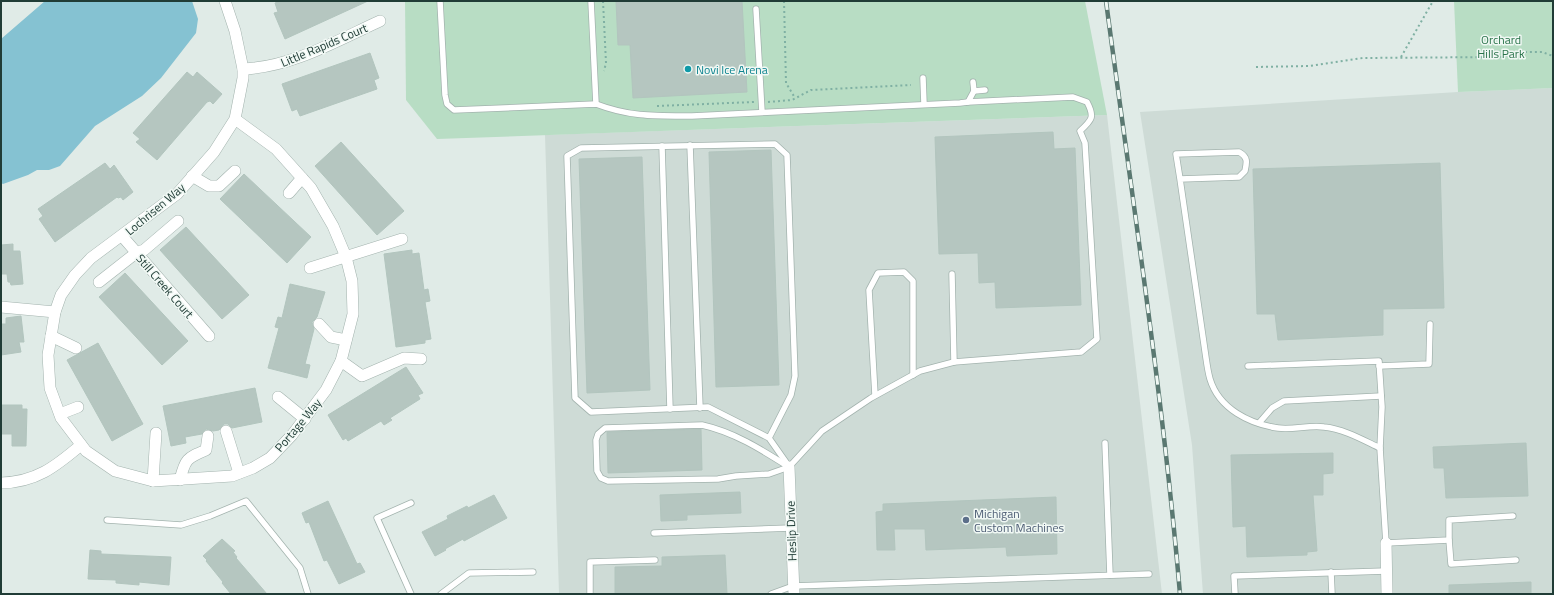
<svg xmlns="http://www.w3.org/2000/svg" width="1554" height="595" font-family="'Titillium Web',sans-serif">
<rect width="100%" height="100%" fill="#e0ebe7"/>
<g fill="#cedbd6">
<polygon points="1553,88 1553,594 1203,594 1192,445 1140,112 1458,92"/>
<polygon points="1107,115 1162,594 559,594 545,135"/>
</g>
<g fill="#b8ddc4">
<polygon points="405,1 1085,1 1107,115 437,139 406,100"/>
<polygon points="1454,1 1553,1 1553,88 1458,92"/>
</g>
<polygon fill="#85c2d2" points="45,1 192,1 198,19 196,33 161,78 142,96 95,126 60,166 49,170 37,170 28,175 3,184 1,183 1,39"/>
<g fill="#b5c6c0" stroke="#b2c5be">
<polygon points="280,1 368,1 285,39 274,13 278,12 275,3"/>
<polygon points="616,1 742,1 747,92 633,98 630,45 618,45"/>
<polygon points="370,53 379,78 374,80 377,89 300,116 297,109 292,111 282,84"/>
<polygon points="187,72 193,77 197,72 222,94 213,104 210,101 207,102 157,160 136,142 140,139 133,133"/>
<polygon points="1053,132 1054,149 1075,148 1081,305 996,308 995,282 979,283 978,253 939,254 935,137"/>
<polygon points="341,142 404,211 377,235 315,166"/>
<polygon points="771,150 779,385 716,387 709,152"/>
<polygon points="642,157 650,390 587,393 579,159"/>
<polygon points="105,163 110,169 114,165 133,192 123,200 121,197 118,198 117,197 55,242 39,219 43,216 38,209"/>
<polygon points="1440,163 1444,308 1383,309 1383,335 1278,340 1275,314 1257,314 1253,169"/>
<polygon points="244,174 311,237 287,263 220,199"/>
<polygon points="186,227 249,295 222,319 160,250"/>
<polygon points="13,244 13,251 20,251 23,284 11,285 10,282 8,282 7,274 1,274 1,245"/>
<polygon points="412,250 412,254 419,253 424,290 428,289 430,301 425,302 431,339 425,340 425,343 396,347 384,254"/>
<polygon points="125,273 188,341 162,365 99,297"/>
<polygon points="290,284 325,292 317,317 312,322 314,329 305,364 310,365 307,378 268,368 279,328 275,327 278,317 282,318"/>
<polygon points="21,316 24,342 19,342 21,352 1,355 1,324 6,324 6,318"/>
<polygon points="98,343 143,424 112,441 67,360"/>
<polygon points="406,367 423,393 418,395 420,399 390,418 392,420 384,425 381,421 348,441 346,438 343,440 328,415"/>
<polygon points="255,388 262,422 232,428 228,424 224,424 219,430 213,431 206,429 202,434 185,437 186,443 171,446 163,406"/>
<polygon points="1,405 22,405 22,409 27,409 26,446 12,446 12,434 1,434"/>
<polygon points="701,429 702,470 608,473 607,432"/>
<polygon points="1526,443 1528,496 1446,498 1444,468 1434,468 1433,447"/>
<polygon points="1333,453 1333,473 1323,474 1323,495 1313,495 1317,551 1307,552 1307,555 1247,557 1246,526 1233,527 1231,455"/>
<polygon points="740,492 741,513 687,515 687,520 661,521 660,495"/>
<polygon points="494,495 507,518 464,541 463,539 445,549 446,550 435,556 422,532 448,519 447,516 467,506 468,508"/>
<polygon points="1056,497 1057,554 1007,556 1006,547 926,550 925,529 894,529 895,550 877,550 876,512 883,511 883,504"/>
<polygon points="328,501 357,564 360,563 365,572 339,584 327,560 324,561 309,522 306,523 302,513"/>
<polygon points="222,539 235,551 233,552 237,557 236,558 267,594 231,594 222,583 223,582 206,561 207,560 203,556"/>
<polygon points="90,550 101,551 101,554 171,557 169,585 139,582 139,585 116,583 116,580 88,579"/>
<polygon points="725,555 727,594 615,594 615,567 662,566 662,557"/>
<polygon points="1531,582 1531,594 1449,594 1449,585"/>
</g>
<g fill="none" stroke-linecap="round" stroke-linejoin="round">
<g stroke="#a3b3ae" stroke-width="7">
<g id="lane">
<path d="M440,1l5,94 2,9 7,6 142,-6c34,13 59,12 96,12l268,-13 8,-1 6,-11 -1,-9"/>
<polyline points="591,1 596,104"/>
<polyline points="756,9 762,112"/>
<polyline points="923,78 924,104"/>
<polyline points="974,91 985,90"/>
<polyline points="690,145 700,408"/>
<polyline points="662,146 670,409"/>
<path d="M1180,179l59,-2 6,-6c2,-9 3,-14 -6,-19l-63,2 4,25 26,179c1,7 2,14 4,21 9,30 40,45 68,49 15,2 31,-3 46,-1 20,2 39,13 56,21l6,95 63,-3v-20l64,-4"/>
<polyline points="952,274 954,362"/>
<polyline points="1248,366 1379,361 1382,407 1380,448"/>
<polyline points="1379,366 1429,364 1430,324"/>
<polyline points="875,395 869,290 878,273 904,272 913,281 913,375"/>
<polyline points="1259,423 1272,408 1284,401 1381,396"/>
<polyline points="769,438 708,407 591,412 575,398 567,156 581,148 775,144 787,155 795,376 791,395 769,438 788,465"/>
<polyline points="1105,443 1110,575"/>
<path d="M789,467c-27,-17 -55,-35 -87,-42l-97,3 -7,6 -2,6 1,31 4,7 7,3 110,-2 18,-3 33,-2 20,-7 33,-36 49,-33 49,-27 34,-9 127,-10 16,-13 -12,-196 -5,-12c12,-11 15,-14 7,-29l-14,-5 -105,5"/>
<polyline points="411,503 377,518 411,594"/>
<polyline points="107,520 181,525 210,516 246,501 300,568 308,594"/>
<polyline points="654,533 791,528"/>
<polyline points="1449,540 1451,564 1516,560"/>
<polyline points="1331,572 1332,594"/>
<polyline points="441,594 469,573 533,572"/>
<polyline points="590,594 590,562 655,560"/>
<polyline points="771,594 793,586 1149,574"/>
<polyline points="1235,594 1234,576 1386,571"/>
</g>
</g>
<g stroke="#a3b3ae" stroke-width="12">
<g id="street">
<polyline points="225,1 235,31 243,69 243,78 235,119 214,152 177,194 91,258 75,275 61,295 55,312 48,355 50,388 61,418 86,451 115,471 153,481 232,476 253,468 270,458 292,435 326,390 341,361 353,314 352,281 346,257 333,226 311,188 276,149 235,119"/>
<path d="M243,69c49,-2 93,-28 137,-48"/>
<polyline points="192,176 209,186 219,186 235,171"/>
<polyline points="289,193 302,178"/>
<polyline points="122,236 209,336"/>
<polyline points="310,268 402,239"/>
<polyline points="99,282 136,253 144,250 178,221"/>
<polyline points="1,307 55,312"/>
<polyline points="319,324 331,337 346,340"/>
<polyline points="51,336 76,348"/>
<polyline points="341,361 362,376 404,358 421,359"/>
<polyline points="278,397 305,419"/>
<polyline points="60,414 78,407"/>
<polyline points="226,431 239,473"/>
<polyline points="789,467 794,594"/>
<path d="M180,480c5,-21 7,-22 26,-30l2,-14"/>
<polyline points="153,481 156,433"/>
<path d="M1,483c35,-1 54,-16 80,-38"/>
<polyline points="1386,543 1387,594"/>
</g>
</g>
<g stroke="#7fb0a3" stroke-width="2" stroke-dasharray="2 3" stroke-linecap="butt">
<polyline points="603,1 606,63 604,71"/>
<polyline points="784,1 786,83 795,98"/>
<polyline points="1401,57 1433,1"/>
<polyline points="1256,67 1309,66 1363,58 1501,57 1525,52 1542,52 1553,56"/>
<polyline points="768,102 792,100 811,90 911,85"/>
<polyline points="657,106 754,102"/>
</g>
<use href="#lane" stroke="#fff" stroke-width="5.5"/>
<use href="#street" stroke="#fff" stroke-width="11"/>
<g stroke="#5a7871" stroke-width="4.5">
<path id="rail" d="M1106,1c26,197 57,395 74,593"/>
</g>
<use href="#rail" stroke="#f0f8f4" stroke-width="3" stroke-dasharray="9" stroke-linecap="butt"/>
</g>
<circle fill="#0f9aa8" stroke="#f0f8f4" stroke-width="1.5" cx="688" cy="69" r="4"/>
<circle fill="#5c6f8a" stroke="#f0f8f4" stroke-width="1.5" cx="966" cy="520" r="4"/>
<g text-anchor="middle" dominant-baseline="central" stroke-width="3" stroke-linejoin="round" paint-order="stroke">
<g font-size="12" fill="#29734a" stroke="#f0f8f4">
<text x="1501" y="39">Orchard<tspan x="1501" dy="14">Hills Park</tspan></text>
</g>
<g font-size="12" fill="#203c36" stroke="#f0f8f4">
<text transform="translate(324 45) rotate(-23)">Little Rapids Court</text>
<text transform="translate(155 209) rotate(-40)">Lochrisen Way</text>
<text transform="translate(165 286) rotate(49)">Still Creek Court</text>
<text transform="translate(298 425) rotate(-50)">Portage Way</text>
<text transform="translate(791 531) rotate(-92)">Heslip Drive</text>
</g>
<g font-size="12" fill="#0d838f" stroke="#f0f8f4" text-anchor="start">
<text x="696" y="69">Novi Ice Arena</text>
</g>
<g font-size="12" fill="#4e5e75" stroke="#f0f8f4" text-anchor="start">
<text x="974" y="513">Michigan<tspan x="974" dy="14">Custom Machines</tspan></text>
</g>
</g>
<rect width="1554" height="595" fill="none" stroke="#203c36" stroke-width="4"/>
</svg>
